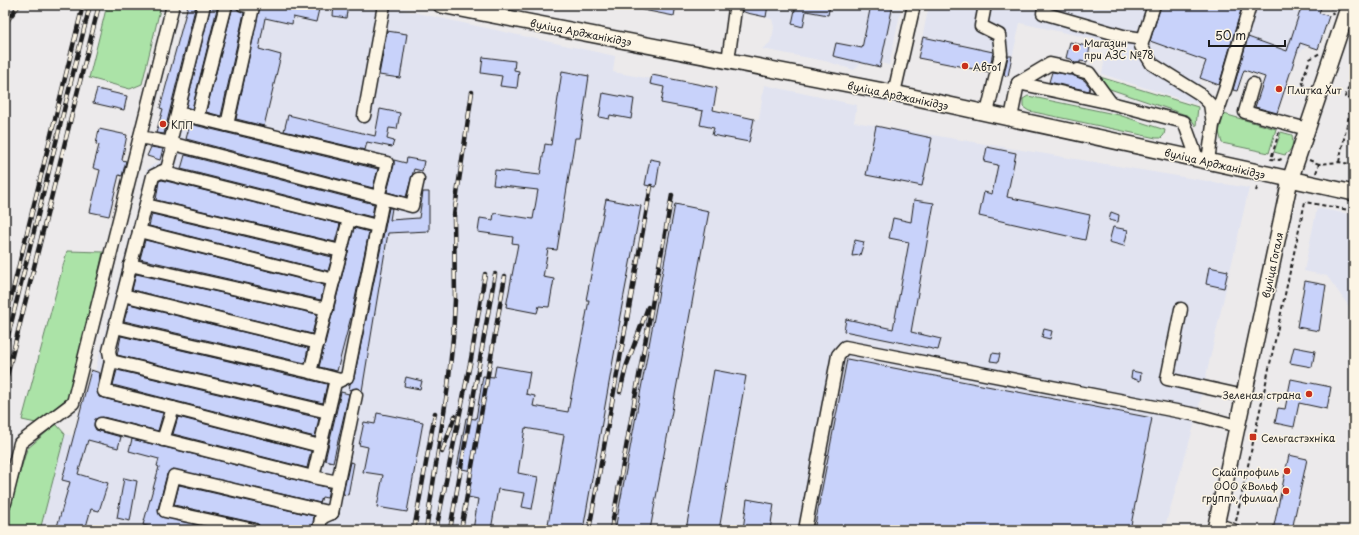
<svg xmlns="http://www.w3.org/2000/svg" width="1359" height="535" font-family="'Playpen Sans',sans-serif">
<rect width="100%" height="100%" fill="#eceaeb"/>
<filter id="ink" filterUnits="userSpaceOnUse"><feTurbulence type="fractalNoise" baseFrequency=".025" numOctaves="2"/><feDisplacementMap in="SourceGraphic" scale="8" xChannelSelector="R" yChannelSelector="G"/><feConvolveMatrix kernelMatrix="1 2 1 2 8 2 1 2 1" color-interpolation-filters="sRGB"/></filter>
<g filter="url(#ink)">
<g fill="#e1e3f0">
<polygon points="188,5 380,5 615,56 613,72 651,79 652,75 717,88 713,111 759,120 764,85 857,105 854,122 1249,188 1197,415 1164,530 40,530 65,434 74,436 95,371 147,169 160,160 147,156 161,115 160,108"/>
<polygon points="714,5 902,5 889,65 880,63 879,67 861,63 854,70 825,61 762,49 770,43 773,34 774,27 772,19"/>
<polygon points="929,5 1322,5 1319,13 1329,16 1318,49 1307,46 1297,54 1288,78 1265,77 1244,70 1237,91 1200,78 1200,94 1196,104 1102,74 1108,42 1020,23 1008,76 918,58"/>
<polygon points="1317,208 1354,215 1354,432 1351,428 1353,312 1327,276 1304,271"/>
</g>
<g fill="#abe3a7" stroke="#648062">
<polygon points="107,5 161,5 142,84 130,89 89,78"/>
<polygon points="1100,77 1198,107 1196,126 1189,116 1104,87"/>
<polygon points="1028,96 1119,115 1165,130 1164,135 1161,138 1156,138 1029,111 1023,107 1023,99"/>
<polygon points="1224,114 1276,129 1269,153 1222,143 1219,132"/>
<path d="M1281,132l11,3c2,9 0,15 -7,20l-11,-3z"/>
<polygon points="67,251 103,252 71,395 36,423 22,420"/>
<polygon points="56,424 65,434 40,530 5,530 5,522 27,449"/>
</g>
<g fill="#c8d2fa" stroke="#1c1c1c">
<polygon points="188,5 196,5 164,134 156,133 163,109 160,108"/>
<polygon points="211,5 218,5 192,109 186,107"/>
<polygon points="260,5 320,5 316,22 293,17 292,24 265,18 259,49 281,55 264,126 236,119"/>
<polygon points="334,5 348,5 346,18 333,16"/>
<polygon points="639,5 676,5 674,16 638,9"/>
<polygon points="741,5 768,5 766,17 747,13 742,11"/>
<polygon points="796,5 830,5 828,15 806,11 803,27 792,24"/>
<polygon points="871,5 893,5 880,67 833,56 836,43 862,48"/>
<polygon points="1161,5 1228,5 1241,10 1219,85 1200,78 1206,61 1150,41"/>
<polygon points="1302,5 1322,5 1319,13 1329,16 1318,49 1300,43 1277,113 1255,107 1265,77 1244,70 1237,91 1233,90 1248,37 1287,51"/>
<polygon points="233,6 244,13 221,116 206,112"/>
<polygon points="387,31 407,34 400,78 379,75"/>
<polygon points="923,37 993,52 989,72 918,58"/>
<polygon points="1070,42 1090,47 1087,62 1080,61 1080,63 1075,63 1071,59 1066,58"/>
<polygon points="1008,56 1012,56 1008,76 1004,75"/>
<polygon points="483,57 515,61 514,70 519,71 517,88 500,86 502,76 481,73"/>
<polygon points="562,71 589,76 580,138 575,138 557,250 548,249 543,277 554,279 549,307 539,306 537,313 506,307 518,244 512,243 513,237 478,232 480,218 493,220 494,213 533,219 538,190 493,185 495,170 540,175 545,144 551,145"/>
<polygon points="1052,72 1072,75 1084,80 1090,87 1089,91 1049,82"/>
<polygon points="652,75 717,88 713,110 754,119 749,142 712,135 714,128 700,125 703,111 661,103 664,87 650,84"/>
<polygon points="97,89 127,96 124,110 93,103"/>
<polygon points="603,93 634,99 631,119 610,115 609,119 599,117"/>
<polygon points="380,109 400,113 397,129 389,128 387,139 394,141 392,147 367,142 365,150 284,131 288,115 375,136"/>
<polygon points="190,124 378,169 373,188 186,139"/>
<polygon points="876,126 932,138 922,186 866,175"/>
<polygon points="99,129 127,135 122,160 126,161 122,176 119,175 109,216 90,212 100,170 93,168 99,145 96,144"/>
<polygon points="151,147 163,149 160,160 147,156"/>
<polygon points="987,147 1016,153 1007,197 1090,215 1085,240 979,216 984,192 992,194 998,165 984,162"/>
<polygon points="185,155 374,204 372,217 181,169"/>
<polygon points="407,158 424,161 422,171 414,169 406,197 387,192 394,165 394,160 406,163"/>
<polygon points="650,159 660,161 656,187 645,185"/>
<polygon points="162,180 340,224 335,242 156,200 159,181"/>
<polygon points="423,192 429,192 429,231 388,233 362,391 357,388 349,390 350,384 354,378 389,208 392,208 390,220 419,218"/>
<polygon points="606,199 641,206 619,321 620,321 583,530 547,530 564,435 525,428 518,473 538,477 532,509 522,507 525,493 498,489 491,530 473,530 478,499 468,497 472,471 457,468 466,418 476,419 483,376 494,377 496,366 530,372 526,394 535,396 533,406 568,412 589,300 586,300"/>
<polygon points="914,200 934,203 911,332 941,339 938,350 844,331 846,319 893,329 909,242 889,238 893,218 911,222"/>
<polygon points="675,204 709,211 650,530 615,530"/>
<polygon points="1111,212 1119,215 1118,222 1109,220"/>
<polygon points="152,214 332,257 328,271 149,226"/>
<polygon points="1113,227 1128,230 1124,246 1109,242"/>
<polygon points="354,228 369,232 352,313 337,371 319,367"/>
<polygon points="145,240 324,285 321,300 140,259"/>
<polygon points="855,240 864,242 860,255 852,256"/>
<polygon points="1209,267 1228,271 1224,288 1206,284"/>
<polygon points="136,274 317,314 312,334 132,290"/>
<polygon points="1305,281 1326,285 1319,331 1297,327"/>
<polygon points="129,304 308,348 305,363 124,321"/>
<polygon points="1044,329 1052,331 1050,339 1042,337"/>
<polygon points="121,336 327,384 323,403 117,355"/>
<polygon points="1294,347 1315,351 1312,367 1290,363"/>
<polygon points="992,353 1000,354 998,362 990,361"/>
<polygon points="847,359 1152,418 1130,530 814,530"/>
<polygon points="91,370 100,373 97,390 99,397 163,413 158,431 103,417 95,419 94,426 96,430 121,437 118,448 88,440 78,474 108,483 99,511 91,509 85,530 56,530 70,482 62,480"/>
<polygon points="117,370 319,418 315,437 113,385"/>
<polygon points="714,370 746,376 719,530 686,530"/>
<polygon points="1132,371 1141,373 1140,381 1131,378"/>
<polygon points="406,377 422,381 420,389 404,386"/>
<polygon points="1291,379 1331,387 1327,409 1299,403 1294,427 1275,423 1278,408 1285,409"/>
<polygon points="341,392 349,394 333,462 325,460"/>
<polygon points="377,413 423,422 407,512 377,507 383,475 363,472 368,447 359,445 364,422 375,424"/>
<polygon points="178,417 311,451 307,468 173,434"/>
<polygon points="132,439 329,488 327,498 322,497 320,503 172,469 167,474 158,509 160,516 218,530 166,530 143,525 159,467 157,466 159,459 129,451"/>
<polygon points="1289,455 1307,459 1292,530 1273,530"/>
<polygon points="350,462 354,463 348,495 343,494"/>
<polygon points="124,478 137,481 130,521 117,518"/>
<polygon points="179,485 314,516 312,530 261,530 259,525 256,523 174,505"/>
<polygon points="747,499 774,504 770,530 743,530"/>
</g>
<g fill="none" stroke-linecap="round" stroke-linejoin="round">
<g stroke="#1c1c1c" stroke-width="15">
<g id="minor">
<polyline points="985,5 981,26 999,35 1001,54 987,113"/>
<polyline points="1045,5 1043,13 1123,36 1143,39"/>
<polyline points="1154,5 1141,46 1152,64 1200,94 1210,104 1213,124"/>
<polyline points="1344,20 1354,22"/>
<polyline points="728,61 735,9"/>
<polyline points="1078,70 1089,73 1111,103"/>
<polyline points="1018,83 1050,64 1069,68"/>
<polyline points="1253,84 1245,112 1307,129"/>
<polyline points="894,93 914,5"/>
<polyline points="178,113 227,125 253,7 243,5"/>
<polyline points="364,116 384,5"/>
<polyline points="197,118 226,5"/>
<polyline points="1011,118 1018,83 1111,103 1184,122 1197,158"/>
<polyline points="140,137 170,143 204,5"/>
<polyline points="170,143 378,197 387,163 227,125"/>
<polyline points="1208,161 1213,125 1226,87 1250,5"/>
<polyline points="161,172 377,226"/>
<polyline points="378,197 412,206 418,179"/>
<polyline points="146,205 341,251"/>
<polyline points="139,231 334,280"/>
<polyline points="130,265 327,309"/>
<polyline points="123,295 318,343"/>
<polyline points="1181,309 1167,379 1244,396"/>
<polyline points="115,327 310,372"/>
<polyline points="111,361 109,351 153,176 167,169 174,144"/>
<polyline points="340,380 310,372 349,219"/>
<polyline points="356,395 338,482 313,477 335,383 347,377 383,199"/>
<polyline points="173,408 320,446"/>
<polyline points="101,424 313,477"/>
<polyline points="163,440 173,408 104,391 111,361 328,412"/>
<polyline points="5,503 20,443 73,403 173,5"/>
<polyline points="332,513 338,482"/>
<polyline points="1216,524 1233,530"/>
<polyline points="254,530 165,511 174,476 332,513"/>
<polyline points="319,530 321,518 332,513"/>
<polyline points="805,530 838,355 845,347 1197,415 1237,426"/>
</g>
</g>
<g stroke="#1c1c1c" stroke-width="18">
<g id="major">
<polyline points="441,5 894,93 1354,193"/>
<polyline points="1215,530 1290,180 1349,5"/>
</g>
</g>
<g stroke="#1c1c1c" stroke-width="2" stroke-dasharray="4 3" stroke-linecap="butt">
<polyline points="1330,5 1333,15"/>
<polyline points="1307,92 1302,81 1310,59 1320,53"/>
<polyline points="1279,132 1271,159 1279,160 1284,158"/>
<polyline points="1309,160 1319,164"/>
<polyline points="1339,162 1352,101 1345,97 1354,73"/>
<polyline points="1316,173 1319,164 1339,162 1354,165"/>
<polyline points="1256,191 1258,185"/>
<polyline points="1236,521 1305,202 1354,211"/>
</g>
<use href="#minor" stroke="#fcf5e5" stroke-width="12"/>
<use href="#major" stroke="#fcf5e5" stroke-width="15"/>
<g stroke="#1c1c1c" stroke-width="4.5">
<g id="rail">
<polyline points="5,24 19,5"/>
<polyline points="5,322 83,5"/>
<polyline points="5,348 90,5"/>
<polyline points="5,384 99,5"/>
<polyline points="620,392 626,367 648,307"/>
<polyline points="442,452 455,416"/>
<polyline points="414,530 435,413"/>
<polyline points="426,530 448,386 453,338 455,300 454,215 472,92"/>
<polyline points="436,530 471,359 485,274"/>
<polyline points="450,530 495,274"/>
<polyline points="461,530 505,276"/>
<polyline points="589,530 651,186"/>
<polyline points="611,530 672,195"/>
</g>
</g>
<use href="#rail" stroke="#fcf5e5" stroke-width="3" stroke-dasharray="9" stroke-linecap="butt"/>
</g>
</g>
<g fill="#c8321e" stroke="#fcf5e5" stroke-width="1.5">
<circle cx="1076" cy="48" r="4"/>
<circle cx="965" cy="66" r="4"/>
<circle cx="1279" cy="89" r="4"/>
<circle cx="163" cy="124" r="4"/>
<circle cx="1309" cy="394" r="4"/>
<rect x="1249" y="433" width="8" height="8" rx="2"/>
<circle cx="1287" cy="471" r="4"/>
<circle cx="1286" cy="491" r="4"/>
</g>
<g text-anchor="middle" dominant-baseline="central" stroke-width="3" stroke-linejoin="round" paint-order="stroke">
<g font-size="10" fill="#1c1c1c" stroke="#fcf5e5">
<text transform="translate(581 32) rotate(11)">вуліца Арджанікідзэ</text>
<text transform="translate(898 95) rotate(12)">вуліца Арджанікідзэ</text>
<text transform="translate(1215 163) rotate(13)">вуліца Арджанікідзэ</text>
<text transform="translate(1272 265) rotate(-78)">вуліца Гогаля</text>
</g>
<g font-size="10" fill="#1c1c1c" stroke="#fcf5e5" text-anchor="start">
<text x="1084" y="42">Магазин<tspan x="1084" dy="12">при АЗС №78</tspan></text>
<text x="973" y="66">Авто1</text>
<text x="1287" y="89">Плитка Хит</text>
<text x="171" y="124">КПП</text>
<text x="1301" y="394" text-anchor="end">Зеленая страна</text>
<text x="1261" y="437">Сельгастэхніка</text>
<text x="1279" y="471" text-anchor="end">Скайпрофиль</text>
<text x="1278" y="485" text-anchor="end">ООО «Вольф<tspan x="1278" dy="12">групп», филиал</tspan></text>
</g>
</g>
<rect width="1359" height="535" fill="none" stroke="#fcf5e5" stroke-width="20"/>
<rect x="10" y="10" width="1339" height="515" fill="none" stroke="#1c1c1c" stroke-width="1.5" filter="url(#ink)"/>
<path d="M1209 40v6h76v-6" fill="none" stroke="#1c1c1c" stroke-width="2"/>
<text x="1215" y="40" font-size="12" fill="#1c1c1c" stroke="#fcf5e5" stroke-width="3" paint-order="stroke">50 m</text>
</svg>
